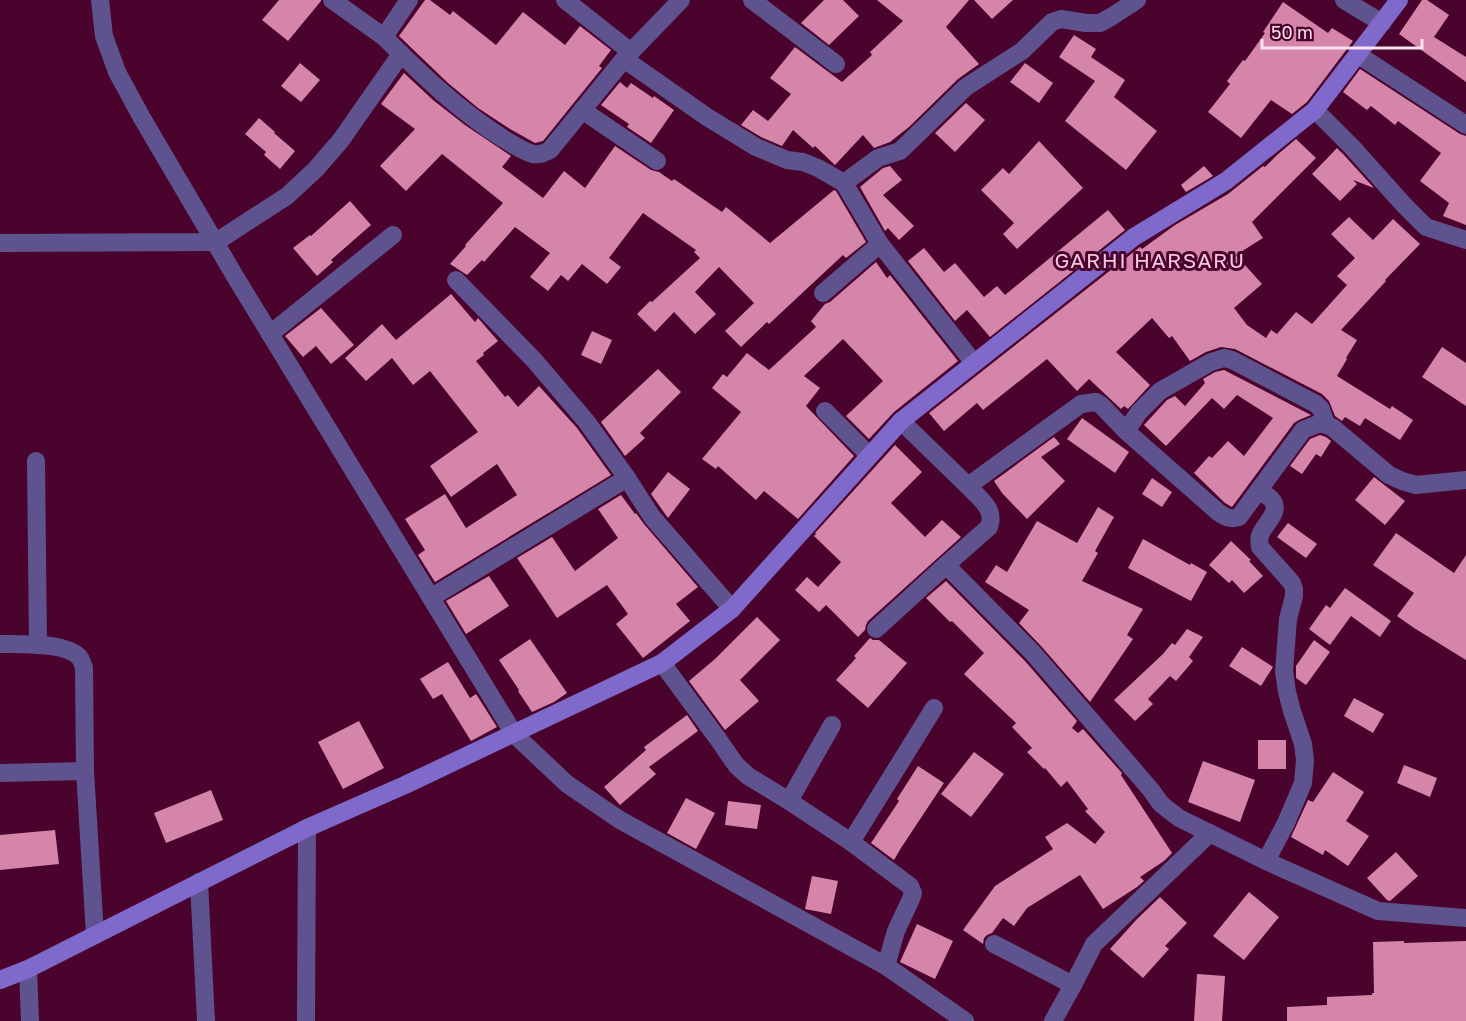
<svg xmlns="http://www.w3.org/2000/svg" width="1466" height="1021" font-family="'Golos Text',sans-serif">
<rect width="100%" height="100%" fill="#49032c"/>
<g fill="#d585a9">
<polygon points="279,0 321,0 321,1 288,41 262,20"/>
<polygon points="425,0 430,0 450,15 453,11 496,45 523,12 565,45 580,26 611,50 599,66 602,68 543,141 535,143 510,129 478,108 448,83 399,36"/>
<polygon points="824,0 843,0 859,16 829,45 801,23"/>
<polygon points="877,0 969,0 946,27 979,64 958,79 909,127 890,142 874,148 863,135 835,165 815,146 813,148 793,130 782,146 761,137 741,125 753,110 768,121 791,94 770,78 795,47 842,82 872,55 870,52 903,21"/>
<polygon points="974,0 1013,0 992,19"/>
<polygon points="1422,0 1427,0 1449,15 1434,37 1466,57 1466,82 1399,34"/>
<polygon points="1283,2 1328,33 1332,28 1353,41 1307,102 1292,114 1271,100 1241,138 1208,112 1230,84 1227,81 1243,60 1245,61 1265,33 1263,32"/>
<polygon points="1074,35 1096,49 1091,57 1125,80 1114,97 1157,131 1126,170 1065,121 1095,81 1059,57"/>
<polygon points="300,63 320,80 301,102 281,86"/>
<polygon points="1025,63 1053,83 1039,103 1010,82"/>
<polygon points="1360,69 1460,134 1466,136 1466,225 1443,216 1449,203 1420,181 1441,153 1398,121 1395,125 1371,106 1367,110 1343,92"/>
<polygon points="404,73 433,100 465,125 511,156 502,167 543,198 564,171 585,188 615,146 651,170 659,172 672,181 674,179 722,212 726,207 770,243 834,190 836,191 866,242 846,258 843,255 769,324 767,322 741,347 725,331 754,303 719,267 695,292 716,314 695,334 674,312 655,332 637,314 650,301 652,302 700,258 694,252 696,250 643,213 609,258 621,267 607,284 582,264 568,281 561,275 548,291 530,277 550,253 515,227 484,262 482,260 467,275 450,264 466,246 465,245 503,203 442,154 406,191 380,166 415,129 381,104"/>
<polygon points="620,82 627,88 631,83 653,98 654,96 674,110 651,143 627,127 629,124 601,105"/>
<polygon points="966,103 985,120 955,152 935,133"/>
<polygon points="259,118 275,132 274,133 295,151 280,169 264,155 266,152 245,134"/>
<polygon points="1296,139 1316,158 1252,222 1263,238 1236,255 1262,284 1234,308 1247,325 1266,338 1271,330 1277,334 1296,312 1312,324 1347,285 1337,276 1355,258 1331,234 1349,217 1373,240 1393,219 1420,244 1385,280 1386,281 1341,330 1357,340 1346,358 1347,359 1337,376 1390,409 1392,406 1413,420 1400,440 1365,418 1360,426 1345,417 1342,421 1335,416 1329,401 1322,394 1235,349 1221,347 1206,352 1190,361 1172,336 1169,338 1152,318 1116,352 1150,385 1128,409 1124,406 1121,409 1089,379 1077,391 1047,359 983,410 977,403 944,431 929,413 1140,247 1142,249 1175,225 1228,194 1263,166 1265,167 1277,155"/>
<polygon points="1039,141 1083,188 1017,249 1003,234 1014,223 981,190 1003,168 1009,174"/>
<polygon points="1337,148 1344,155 1374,188 1353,180 1357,184 1340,201 1312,174"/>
<polygon points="890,166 902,180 883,195 914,226 899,240 888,228 885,231 860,187 883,168"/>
<polygon points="1204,166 1213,176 1186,192 1181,185"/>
<polygon points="350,201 371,225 331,260 333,262 317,276 293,248 310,235 311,236"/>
<polygon points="1108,210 1125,230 990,337 967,310 955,321 908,261 924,248 944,272 955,263 984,297 997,286 1005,295"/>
<polygon points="876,262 887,278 890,275 958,361 894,412 869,439 846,416 883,381 843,339 804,376 820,388 806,406 854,456 798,519 764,491 756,500 718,466 716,469 702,459 741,412 712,388 723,374 727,377 747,353 769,370 816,327 811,321 825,304 830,302"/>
<polygon points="451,294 475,322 478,318 498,341 483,353 484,355 476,361 505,397 508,395 518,407 539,386 577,428 611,475 435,582 418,555 425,550 405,519 445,494 466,528 517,495 497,464 451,497 430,466 478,432 430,371 413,385 392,358 366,381 345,358 382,324 396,340"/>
<polygon points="321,308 354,345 331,364 316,346 303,357 285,336"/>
<polygon points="592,331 612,340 601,364 581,355"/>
<polygon points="1442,347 1466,363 1466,406 1422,377"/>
<polygon points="658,369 681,392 640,433 645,438 625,456 601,422"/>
<polygon points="1224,370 1311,415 1299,420 1294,423 1232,507 1225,503 1194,473 1209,456 1212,458 1228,441 1244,456 1273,418 1237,395 1224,409 1212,398 1166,446 1144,425 1167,400 1175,396 1185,406 1205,383 1203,379 1215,372"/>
<polygon points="1082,418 1129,452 1115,473 1067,439"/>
<polygon points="1320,435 1326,437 1331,441 1321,457 1316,454 1302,474 1290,466 1310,439"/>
<polygon points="1054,437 1060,444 1041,457 1065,481 1027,519 1002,493 994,481"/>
<polygon points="895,445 922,472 891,503 925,537 942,520 961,537 868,621 866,625 865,630 858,637 826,605 819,612 795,590 807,577 818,587 841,562 814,536 816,534 815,533"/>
<polygon points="668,472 690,489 668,518 651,494"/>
<polygon points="1374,477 1405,501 1385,525 1355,500"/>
<polygon points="1152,478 1172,492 1162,507 1142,494"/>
<polygon points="621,495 635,514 636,513 644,524 698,587 676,604 690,621 643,658 616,624 628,614 607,585 557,618 517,558 552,537 575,571 618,538 598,509"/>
<polygon points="1098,507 1114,517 1095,551 1098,553 1082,581 1143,609 1127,635 1133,639 1090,702 1041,646 1019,623 1029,610 985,582 996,565 1007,572 1037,521 1077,543"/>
<polygon points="1288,523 1317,544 1306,558 1277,537"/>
<polygon points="1396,533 1454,573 1466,555 1466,660 1414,628 1397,616 1414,593 1373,565"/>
<polygon points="1143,539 1190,565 1191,563 1207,572 1191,601 1128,568"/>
<polygon points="1231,541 1251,560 1249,561 1263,576 1244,593 1232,580 1229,583 1209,565"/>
<polygon points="489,576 509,606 466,634 446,601"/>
<polygon points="946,581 1025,661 1077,721 1072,728 1078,733 1083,729 1122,773 1121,775 1172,853 1164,861 1140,877 1144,881 1137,887 1103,909 1080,875 1027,908 1014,926 1003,918 992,933 987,935 984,938 983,944 963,930 995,886 1053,849 1045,837 1067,823 1095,844 1105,832 1085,811 1088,809 1067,781 1061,787 1045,768 1044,769 1027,752 1032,748 1012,727 1016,723 964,674 984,653 952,621 950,622 926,598"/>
<polygon points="1345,588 1391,621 1380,637 1351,616 1330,645 1309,629 1326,605 1330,608"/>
<polygon points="757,617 780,640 740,680 759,701 725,730 689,681 715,659"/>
<polygon points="1187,629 1203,637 1189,657 1193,661 1176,681 1170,676 1148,699 1153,704 1135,721 1114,700 1163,654 1172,643 1175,645"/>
<polygon points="870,638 873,640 879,640 907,663 868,708 836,680 856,658 854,656"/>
<polygon points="530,639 567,693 554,702 532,712 518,691 519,690 499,660"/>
<polygon points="1314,640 1330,652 1306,685 1296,678 1296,666"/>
<polygon points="1242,647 1273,667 1261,686 1229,666"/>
<polygon points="448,662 470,698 476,694 497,727 471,741 442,694 433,699 420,679"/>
<polygon points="1354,698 1384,714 1373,733 1344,716"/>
<polygon points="687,715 698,731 649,767 656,774 620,805 604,787 646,750 644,747"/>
<polygon points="359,721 384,768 343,789 318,742"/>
<rect x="1258" y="740" width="28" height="29"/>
<polygon points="974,752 1004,774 971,817 941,794"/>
<polygon points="1203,761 1255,780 1240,822 1188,802"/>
<polygon points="1404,765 1437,778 1430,797 1397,783"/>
<polygon points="918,766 944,783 901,848 894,860 871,843 899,801 897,799"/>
<polygon points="1333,772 1364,792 1346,821 1369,836 1348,866 1325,850 1323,855 1291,837 1308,800 1313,802"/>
<polygon points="211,790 223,820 166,843 154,813"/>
<polygon points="686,798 715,813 696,849 667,833"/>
<polygon points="728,801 761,805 757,829 725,825"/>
<polygon points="55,830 59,864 0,870 0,835"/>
<polygon points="1396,852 1418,876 1390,901 1387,900 1367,878"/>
<polygon points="812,876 838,881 831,914 805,909"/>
<polygon points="1249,892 1279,917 1244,960 1213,936"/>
<polygon points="1160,897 1187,923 1165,946 1169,949 1143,978 1110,949 1137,919"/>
<polygon points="917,924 953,941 935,979 900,962"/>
<polygon points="1404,941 1404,943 1466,941 1466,1021 1287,1021 1287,1007 1327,1005 1327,997 1372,995 1372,993 1374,993 1373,942"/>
<polygon points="1197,974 1225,976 1222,1021 1194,1021"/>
</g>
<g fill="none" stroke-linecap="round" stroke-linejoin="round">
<g stroke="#5f538f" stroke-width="18">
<polyline points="100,0 104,36 117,72 142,118 236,278 514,734 567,784 620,820 886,966 965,1021"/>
<polyline points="332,0 384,37"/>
<path d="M409,0l-25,37c37,37 75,74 120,102 9,5 18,12 29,15 7,1 11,-1 17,-4l74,-91 57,-59"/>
<polyline points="565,0 631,52"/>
<polyline points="752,0 836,64"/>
<polyline points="1344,0 1382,23"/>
<polyline points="1357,54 1466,125"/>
<polyline points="624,59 707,117 756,147 787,160 803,162 818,168 844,183 878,158 900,151 966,87 1022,51 1052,22 1061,19 1086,23 1100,23 1111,17 1137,0"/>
<polyline points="582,110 657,161"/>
<polyline points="1315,110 1352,147 1404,205 1426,227 1466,240"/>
<polyline points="844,183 880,244"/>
<polyline points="0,243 216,242 287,196 316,169 341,140 401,54"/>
<polyline points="456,280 534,360 586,421 627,478 652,517 732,609"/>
<polyline points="823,293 880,244 974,363"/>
<polyline points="270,334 393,235"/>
<polyline points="825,411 869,455"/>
<path d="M901,421l67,65 113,-82 15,-2 5,3 25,26 92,81c7,5 12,8 21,5l64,-87 17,-7 12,4 57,48 13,6 14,4 50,-5"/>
<polyline points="1126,431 1139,412 1160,391 1211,362 1224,358 1232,360 1316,404 1321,409 1326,424"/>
<polyline points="36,461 38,645"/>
<path d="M968,486c11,12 28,23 21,41l-43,38 87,88 118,137 10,14 18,14 87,43 112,50 88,7"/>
<path d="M1258,491c4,2 9,4 13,8 11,11 -5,24 -10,34 -2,4 -2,9 -1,14l32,36 2,6v7l-6,23 -4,52 3,21 5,19 11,33 2,16 -2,23 -17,40 -20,38"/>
<polyline points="432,597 627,478"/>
<polyline points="876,629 946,565"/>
<path d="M0,644c18,0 68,-2 80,14 2,2 2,6 4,9l1,104 10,164"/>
<polyline points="662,663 718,739 736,765 748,776 789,801"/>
<polyline points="832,725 789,801 851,842 910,886 913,893 911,899 896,931 886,966"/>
<polyline points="0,773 85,771"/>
<polyline points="851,842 934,708"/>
<polyline points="199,882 206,1021"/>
<polyline points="994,944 1073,985"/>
<polyline points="28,969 30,1021"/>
<polyline points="306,1021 307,828"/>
<polyline points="1053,1021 1073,985 1094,944 1210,833"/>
</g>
<polyline stroke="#7f69cb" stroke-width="18" points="0,980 28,969 307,828 405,785 662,663 732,609 901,421 1134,237 1226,181 1315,110 1399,0"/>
</g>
<g text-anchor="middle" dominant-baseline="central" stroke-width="6" stroke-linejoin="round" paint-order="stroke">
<g font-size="21" letter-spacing="1.5" fill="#fac7dc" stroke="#49032c">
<text x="1150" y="260">GARHI HARSARU</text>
</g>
</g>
<path d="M1262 39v9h160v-9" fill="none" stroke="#fde3ed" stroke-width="3"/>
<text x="1271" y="39" font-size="18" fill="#fde3ed" stroke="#49032c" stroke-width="4.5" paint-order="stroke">50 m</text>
</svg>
